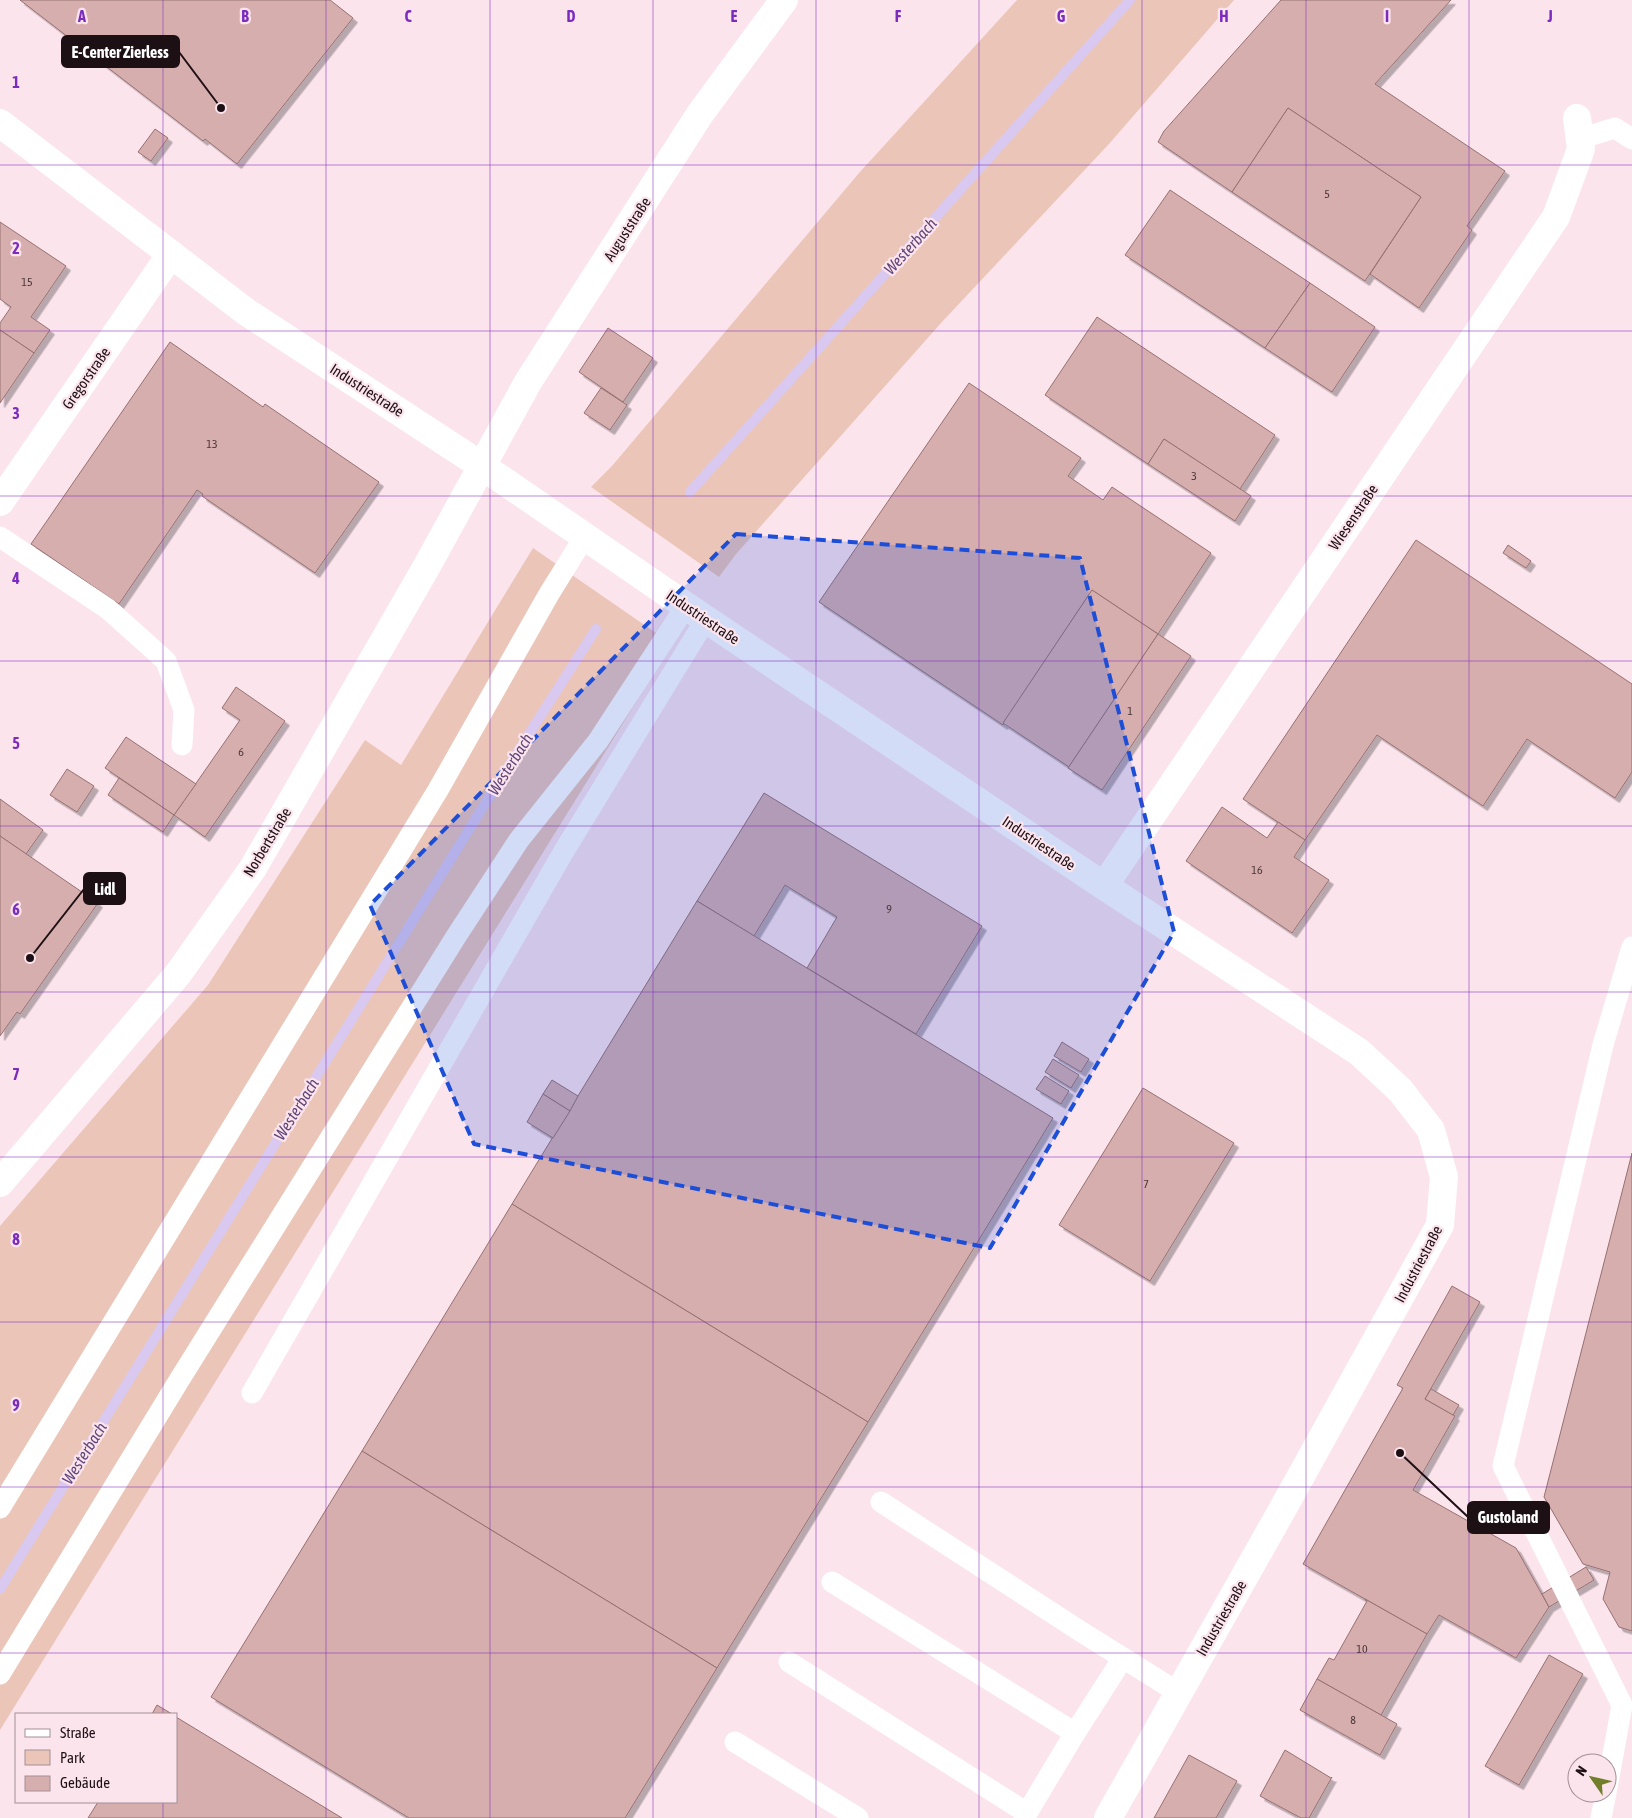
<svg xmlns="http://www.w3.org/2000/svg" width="1632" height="1818" font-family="'Asap Condensed',sans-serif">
<defs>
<filter id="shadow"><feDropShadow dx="4.5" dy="4.5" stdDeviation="0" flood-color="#0004"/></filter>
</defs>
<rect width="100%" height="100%" fill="#fce4ed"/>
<g fill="#ebc6b8">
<polygon points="1017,0 1234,0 1109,144 941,323 736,554 719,577 591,487 612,466 859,173"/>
<polygon points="533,548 672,644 0,1730 0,1226 208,985 365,740 401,765"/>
</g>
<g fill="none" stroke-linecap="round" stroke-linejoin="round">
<g stroke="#d9c8ef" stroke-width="10">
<polyline points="690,492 1130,0"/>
<polyline points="0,1589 499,781 596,629"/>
</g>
</g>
<g fill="#d7aeae" stroke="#967171" filter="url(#shadow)">
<polygon points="20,0 330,0 353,18 237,164 205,139 203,141"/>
<polygon points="1281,0 1451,0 1375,84 1505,171 1467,226 1472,230 1419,308 1370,274 1421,197 1288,108 1232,192 1158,142 1164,131"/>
<polygon points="1288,108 1421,197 1365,281 1232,192"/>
<polygon points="155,129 168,138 151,161 138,152"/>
<polygon points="1170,190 1310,283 1265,348 1125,255"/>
<polygon points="0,222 66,266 31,317 50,330 34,353 0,330 0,323 11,307 0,299"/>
<polygon points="1310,283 1375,327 1332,392 1265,348"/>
<polygon points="1097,317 1275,435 1240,489 1164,439 1148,464 1045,395"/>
<polygon points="608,328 653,358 623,402 579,372"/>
<polygon points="0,330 34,353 0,403"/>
<polygon points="170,342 263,407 265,404 379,482 315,573 202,496 203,494 197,490 119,604 31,544"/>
<polygon points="969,383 1081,458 1068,476 1103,500 1112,487 1211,553 1158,634 1092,590 1003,725 819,602"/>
<polygon points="601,388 627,405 610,430 584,413"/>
<polygon points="1164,439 1251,496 1235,521 1148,464"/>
<polygon points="1416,540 1632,684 1632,772 1615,798 1527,739 1483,806 1377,735 1305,840 1243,799"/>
<polygon points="1508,545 1531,561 1526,568 1503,553"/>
<polygon points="1092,590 1158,634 1069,767 1003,723"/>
<polygon points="1158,634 1191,656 1102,790 1068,768"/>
<polygon points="236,687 285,721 205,837 174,815 240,720 222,708"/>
<polygon points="126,737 196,784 174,815 105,768"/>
<polygon points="67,769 94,786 77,812 50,795"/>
<polygon points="119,778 174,815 163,832 108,795"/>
<polygon points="764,793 982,926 916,1034 807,968 837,917 785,885 754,936 697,901"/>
<polygon points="0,799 43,830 26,854 0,836"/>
<polygon points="1222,807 1267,838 1278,822 1305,840 1294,857 1329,880 1292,933 1186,861"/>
<polygon points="0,836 98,903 20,1014 17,1012 0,1036"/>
<polygon points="697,901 1053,1118 868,1422 512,1204"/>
<polygon points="1062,1042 1089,1059 1081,1072 1054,1056"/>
<polygon points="1053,1059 1079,1075 1071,1088 1045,1072"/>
<polygon points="1045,1076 1069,1091 1061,1104 1036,1089"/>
<polygon points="552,1080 578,1096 570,1111 543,1094"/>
<polygon points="1143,1088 1234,1143 1150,1281 1059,1225"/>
<polygon points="543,1094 570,1111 553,1138 527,1122"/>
<polygon points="1632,1153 1632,1631 1619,1627 1603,1599 1610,1572 1583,1564 1544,1497"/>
<polygon points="512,1204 868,1422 717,1668 362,1451"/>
<polygon points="1452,1286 1480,1302 1425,1399 1455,1416 1413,1490 1516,1548 1549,1607 1516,1658 1439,1615 1427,1634 1303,1564 1403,1388 1397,1385"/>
<polygon points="1431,1389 1459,1405 1453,1415 1425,1399"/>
<polygon points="362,1451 717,1668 625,1818 409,1818 211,1697"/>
<polygon points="1586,1567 1594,1580 1549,1607 1542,1594"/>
<polygon points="1365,1599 1427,1634 1381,1715 1317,1679 1329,1658 1334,1660 1367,1601 1365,1600"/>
<polygon points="1549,1655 1583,1674 1519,1785 1485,1766"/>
<polygon points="1317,1679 1397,1724 1380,1755 1300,1710"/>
<polygon points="157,1705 172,1714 152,1714"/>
<polygon points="176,1717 342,1818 88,1818 98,1802 176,1802"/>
<polygon points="1285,1750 1331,1778 1332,1777 1309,1818 1301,1818 1260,1796"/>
<polygon points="1189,1755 1237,1781 1216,1818 1154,1818"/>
</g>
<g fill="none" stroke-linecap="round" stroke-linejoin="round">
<g stroke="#fff" stroke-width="21">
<polyline points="1579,139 1615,128 1632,139"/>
<polyline points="0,537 108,609 166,661 184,710 182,745"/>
<polyline points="252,1393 564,851 706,619"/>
<polyline points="881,1502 1080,1631 1179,1693"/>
<polyline points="0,1508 438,790 549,594 585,536"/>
<polyline points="832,1582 1075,1733"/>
<polyline points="789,1662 1027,1813"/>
<polyline points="0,1674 178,1382 457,935 519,840 598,741 686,606"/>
<polyline points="735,1742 858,1818"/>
<polyline points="1607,1788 1622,1705 1503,1466 1603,1045 1632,947"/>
<polyline points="1024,1818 1075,1733 1123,1658"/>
<polyline points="1601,1818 1606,1793"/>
</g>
<g stroke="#fff" stroke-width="28">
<polyline points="0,123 245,311 482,466 686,606 1104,886 1359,1052 1400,1090 1431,1130 1444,1177 1440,1225 1281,1512 1108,1818"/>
<polyline points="0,502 171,254"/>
<polyline points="1104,886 1556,217 1581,149 1577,118"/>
<polyline points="0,1183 178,974 253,868 427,566 528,382 700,114 784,0"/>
</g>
</g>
<path fill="#1d4ed8" fill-opacity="0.2" stroke="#1d4ed8" stroke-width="4" stroke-dasharray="10 6" stroke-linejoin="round" d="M736,534l344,24 94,374 -184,316 -516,-104 -104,-239z"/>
<path fill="none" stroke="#7b2cbf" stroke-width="1" stroke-opacity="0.55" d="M163,0v1714M326,0v1818M490,0v1818M653,0v1818M816,0v1818M979,0v1818M1142,0v1818M1306,0v1818M1469,0v1818M0,165h1632M0,331h1632M0,496h1632M0,661h1632M0,826h1632M0,992h1632M0,1157h1632M0,1322h1632M0,1487h1632M0,1653h1632M163,1802v16"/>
<g text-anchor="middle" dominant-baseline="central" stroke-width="4.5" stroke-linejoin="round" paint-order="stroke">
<g font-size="12" fill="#4c383b">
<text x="1327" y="194">5</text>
<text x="27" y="282">15</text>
<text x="212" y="444">13</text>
<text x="1194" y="476">3</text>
<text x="1130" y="711">1</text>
<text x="241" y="752">6</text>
<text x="1257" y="870">16</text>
<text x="889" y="909">9</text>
<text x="1146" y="1184">7</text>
<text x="1362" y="1649">10</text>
<text x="1353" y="1720">8</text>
</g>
<g font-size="15" fill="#1d1015" stroke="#fce4ed">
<text transform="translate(627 229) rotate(-57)">Auguststraße</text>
<text transform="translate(86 378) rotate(-55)">Gregorstraße</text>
<text transform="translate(367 390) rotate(33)">Industriestraße</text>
<text transform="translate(1353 517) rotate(-56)">Wiesenstraße</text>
<text transform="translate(703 617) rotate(34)">Industriestraße</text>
<text transform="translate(267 842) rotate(-59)">Norbertstraße</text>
<text transform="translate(1039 843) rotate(34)">Industriestraße</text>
<text transform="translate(1418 1264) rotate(-62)">Industriestraße</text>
<text transform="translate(1221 1618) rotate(-60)">Industriestraße</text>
</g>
<g font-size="16" font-style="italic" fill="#5f467a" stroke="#fce4ed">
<text transform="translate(910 246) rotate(-48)">Westerbach</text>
<text transform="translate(510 764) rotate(-58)">Westerbach</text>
<text transform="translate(296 1109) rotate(-58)">Westerbach</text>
<text transform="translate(84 1453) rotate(-58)">Westerbach</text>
</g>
</g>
<g font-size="16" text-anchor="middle" font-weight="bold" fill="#7b2cbf" stroke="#fce4ed" stroke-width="4.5" stroke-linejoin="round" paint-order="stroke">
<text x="82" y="22">A</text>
<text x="245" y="22">B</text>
<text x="408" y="22">C</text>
<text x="571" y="22">D</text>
<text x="734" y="22">E</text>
<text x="898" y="22">F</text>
<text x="1061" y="22">G</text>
<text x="1224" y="22">H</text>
<text x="1387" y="22">I</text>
<text x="1550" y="22">J</text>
<text x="16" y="88">1</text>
<text x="16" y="254">2</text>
<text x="16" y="419">3</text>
<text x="16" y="584">4</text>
<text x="16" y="749">5</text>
<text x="16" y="915">6</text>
<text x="16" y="1080">7</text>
<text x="16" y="1245">8</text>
<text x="16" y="1411">9</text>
</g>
<path fill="none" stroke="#1d1015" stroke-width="2" d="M221 108L179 52M30 958L84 889M1400 1453L1468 1517"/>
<g fill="#1d1015" stroke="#fce4ed" stroke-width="2">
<circle cx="221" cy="108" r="5"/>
<circle cx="30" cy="958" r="5"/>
<circle cx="1400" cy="1453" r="5"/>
</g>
<g fill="#1d1015" stroke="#1d1015" stroke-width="2">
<rect x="62" y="36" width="117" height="31" rx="5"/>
<rect x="84" y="873" width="41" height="31" rx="5"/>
<rect x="1468" y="1502" width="81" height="31" rx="5"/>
</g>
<g font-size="16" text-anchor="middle" font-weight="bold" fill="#fff">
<text x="120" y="58">E-Center Zierless</text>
<text x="105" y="895">Lidl</text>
<text x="1508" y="1523">Gustoland</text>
</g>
<rect x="15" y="1713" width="162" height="90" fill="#fce4ed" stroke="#a38f97"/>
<rect x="25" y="1729" width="25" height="8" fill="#ffffff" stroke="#a38f97"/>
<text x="60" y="1738" font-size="15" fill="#1d1015">Straße</text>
<rect x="25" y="1750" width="25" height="15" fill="#ebc6b8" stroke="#a38f97"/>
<text x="60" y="1763" font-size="15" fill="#1d1015">Park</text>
<rect x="25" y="1776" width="25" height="15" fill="#d7aeae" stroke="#a38f97"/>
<text x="60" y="1788" font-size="15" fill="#1d1015">Gebäude</text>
<g transform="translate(1592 1778) rotate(304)"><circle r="24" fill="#fce4ed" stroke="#a38f97"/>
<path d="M0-4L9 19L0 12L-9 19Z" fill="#737e2a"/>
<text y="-8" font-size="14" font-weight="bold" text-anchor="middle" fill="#1d1015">N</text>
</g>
</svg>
